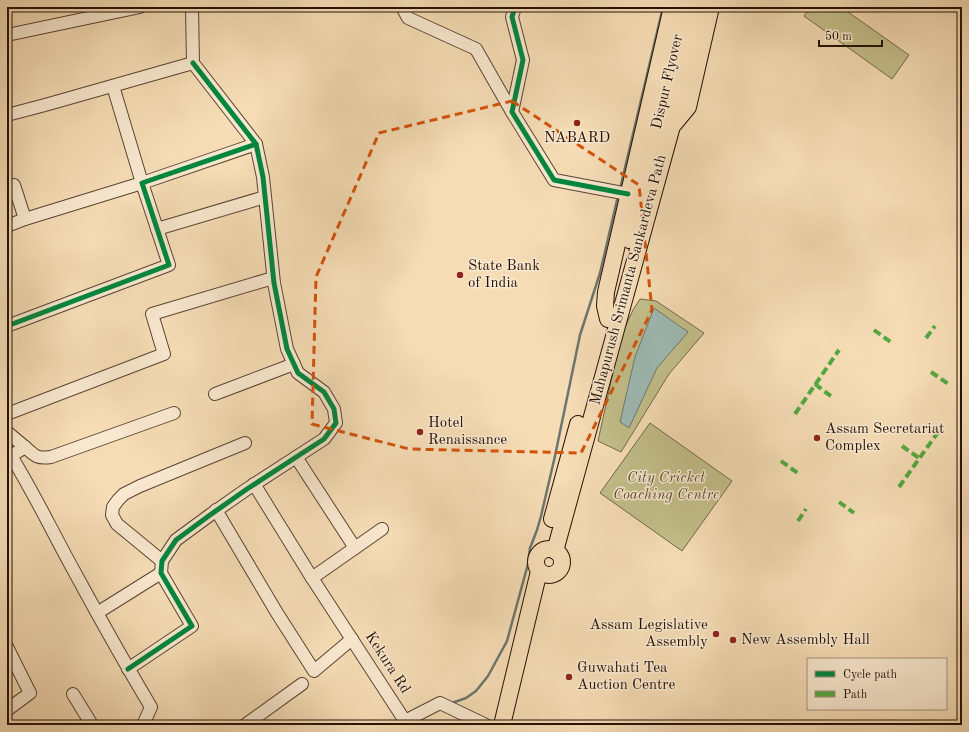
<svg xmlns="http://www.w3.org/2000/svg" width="969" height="732" font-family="'Old Standard TT',serif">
<rect width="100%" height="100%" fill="#f5dcb5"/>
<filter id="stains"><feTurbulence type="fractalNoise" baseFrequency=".005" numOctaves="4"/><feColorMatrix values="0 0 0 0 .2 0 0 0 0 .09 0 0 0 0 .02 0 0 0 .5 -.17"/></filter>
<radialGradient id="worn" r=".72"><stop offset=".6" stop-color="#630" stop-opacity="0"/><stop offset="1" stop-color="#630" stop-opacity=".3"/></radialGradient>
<g fill="#c2be89" stroke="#746848">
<polygon points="811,7 841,7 909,55 892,79 804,16"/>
<polygon points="640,299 656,301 704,333 669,374 621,452 598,441 621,336 633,310"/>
<polygon points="650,423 732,481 682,551 600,493"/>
</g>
<polygon fill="#9dbab3" stroke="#6d766e" points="654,308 688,332 657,368 629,428 620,422 635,357"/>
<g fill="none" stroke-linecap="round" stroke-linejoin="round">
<g stroke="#6d766e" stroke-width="2.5">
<polyline points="620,189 663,7"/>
<polyline points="452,703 466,698 476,691 488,676 507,641 528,564 530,548 537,530 541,516 555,456 580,335 600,273 618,196"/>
</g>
<g stroke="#5a4432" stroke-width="14">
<g id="minor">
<polyline points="402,7 408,18 476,49 512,112"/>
<polyline points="515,7 512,17 523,60 512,112 554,180 628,194"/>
<polyline points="7,35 140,7"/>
<polyline points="7,115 45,105 193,63 192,7"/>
<polyline points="14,185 25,219"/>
<polyline points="7,226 25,219 142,183 113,86"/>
<polyline points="157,229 265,197"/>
<polyline points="7,326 169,265 142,183 256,144"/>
<polyline points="215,394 294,364"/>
<polyline points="7,414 164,354 152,314 273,278"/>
<path d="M7,432l18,15 -14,9c23,37 42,77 63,115 25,46 50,91 77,136l-8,18"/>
<path d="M25,447c10,9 12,12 26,10l123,-44"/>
<polyline points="296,457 355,548"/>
<polyline points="254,484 312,578 382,529"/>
<polyline points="216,510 277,613 314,671 352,639"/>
<polyline points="162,561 117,524 112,515 113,507 118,500 124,494 140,486 245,443"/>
<polyline points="312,578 405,721 440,703 486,725"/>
<polyline points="97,613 161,573"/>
<polyline points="7,647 30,693 7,710"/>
<polyline points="128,669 192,626 161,573 162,561 176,540 210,515 247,489 324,439 336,423 334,409 324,392 298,373 287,349 274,283 263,177 256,144 193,63"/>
<polyline points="73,694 92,725"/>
<polyline points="245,725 302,684"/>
</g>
</g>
<g stroke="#261106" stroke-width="18">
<g id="major">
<polyline points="674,124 688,107 711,7"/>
<polyline points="629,240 649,163 686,7"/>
<polyline points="608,319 605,306 606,292 672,7"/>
<polyline points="552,519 578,424"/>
<circle cx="549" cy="562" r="13"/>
<polyline points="555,551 672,126 699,7"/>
<polyline points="502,725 539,571"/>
</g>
</g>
<use href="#minor" stroke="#f8e8cf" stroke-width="12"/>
<use href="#major" stroke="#f5dcb5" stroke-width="16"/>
<g stroke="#53a840" stroke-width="4" stroke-dasharray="8 4" stroke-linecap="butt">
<polyline points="874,330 892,343"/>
<polyline points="926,338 935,326"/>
<polyline points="931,372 950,385"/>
<polyline points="815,384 832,397"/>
<polyline points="795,414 839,350"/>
<polyline points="902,446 919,458"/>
<polyline points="781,461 799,474"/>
<polyline points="899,487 941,428"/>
<polyline points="839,502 854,513"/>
<polyline points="798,521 806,509"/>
</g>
<g stroke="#f8e8cf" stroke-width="8">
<g id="cycleway">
<polyline points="515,7 512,17 523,60 512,112 554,180 628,194"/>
<polyline points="7,326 169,265 142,183 256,144"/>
<polyline points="128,669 192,626 161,573 162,561 176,540 210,515 247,489 324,439 336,423 334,409 324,392 298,373 287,349 274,283 263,177 256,144 193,63"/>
</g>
</g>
<use href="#cycleway" stroke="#00873e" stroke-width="5"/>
</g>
<path fill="none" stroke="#d5520b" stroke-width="3" stroke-dasharray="8 5" stroke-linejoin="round" d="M512,101l127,84 13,125 -71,143 -172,-4 -97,-25 4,-147 63,-144z"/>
<g fill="#8f2418" stroke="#f8e8cf" stroke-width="1.5">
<circle cx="577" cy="123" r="4"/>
<circle cx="460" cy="275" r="4"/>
<circle cx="420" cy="432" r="4"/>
<circle cx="817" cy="438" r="4"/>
<circle cx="716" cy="634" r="4"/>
<circle cx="733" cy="640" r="4"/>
<circle cx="569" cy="677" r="4"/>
</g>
<g text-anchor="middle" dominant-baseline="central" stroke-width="3" stroke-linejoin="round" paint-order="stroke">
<g font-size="15" fill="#261106" stroke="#f8e8cf">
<text transform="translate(668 82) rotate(-77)">Dispur Flyover</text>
<text transform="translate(629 280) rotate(-75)">Mahapurush Srimanta Sankardeva Path</text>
<text transform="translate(387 663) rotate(57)">Kekura Rd</text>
</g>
<g font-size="15" fill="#261106" stroke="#f8e8cf" text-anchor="start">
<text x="577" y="138" text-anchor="middle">NABARD</text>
<text x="468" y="266">State Bank<tspan x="468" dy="17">of India</tspan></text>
<text x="428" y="423">Hotel<tspan x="428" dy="17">Renaissance</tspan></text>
<text x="825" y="429">Assam Secretariat<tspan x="825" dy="17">Complex</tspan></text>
<text x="708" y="625" text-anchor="end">Assam Legislative<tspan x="708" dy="17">Assembly</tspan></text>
<text x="741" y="640">New Assembly Hall</text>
<text x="577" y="668">Guwahati Tea<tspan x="577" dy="17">Auction Centre</tspan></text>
</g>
<g font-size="15" font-style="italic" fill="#5d4e34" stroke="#f8e8cf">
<text x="666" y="478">City Cricket<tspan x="666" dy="17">Coaching Centre</tspan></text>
</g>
</g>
<rect width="969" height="732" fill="none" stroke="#f5dcb5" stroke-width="24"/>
<rect x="8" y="8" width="953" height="716" fill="none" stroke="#261106" stroke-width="2"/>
<rect x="12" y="12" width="945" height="708" fill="none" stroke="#261106"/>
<rect x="807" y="658" width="140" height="52" fill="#f8e8cf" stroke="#a4927f"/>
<rect x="815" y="671" width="20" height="6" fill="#00873e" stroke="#a4927f"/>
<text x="843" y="678" font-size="12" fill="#261106">Cycle path</text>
<rect x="815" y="691" width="20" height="6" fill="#53a840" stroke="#a4927f"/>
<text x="843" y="698" font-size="12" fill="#261106">Path</text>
<path d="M819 40v6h63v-6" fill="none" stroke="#261106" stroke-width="2"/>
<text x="825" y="40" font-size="12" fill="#261106" stroke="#f8e8cf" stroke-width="3" paint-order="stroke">50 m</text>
<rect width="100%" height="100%" filter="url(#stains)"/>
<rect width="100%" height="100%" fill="url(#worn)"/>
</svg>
